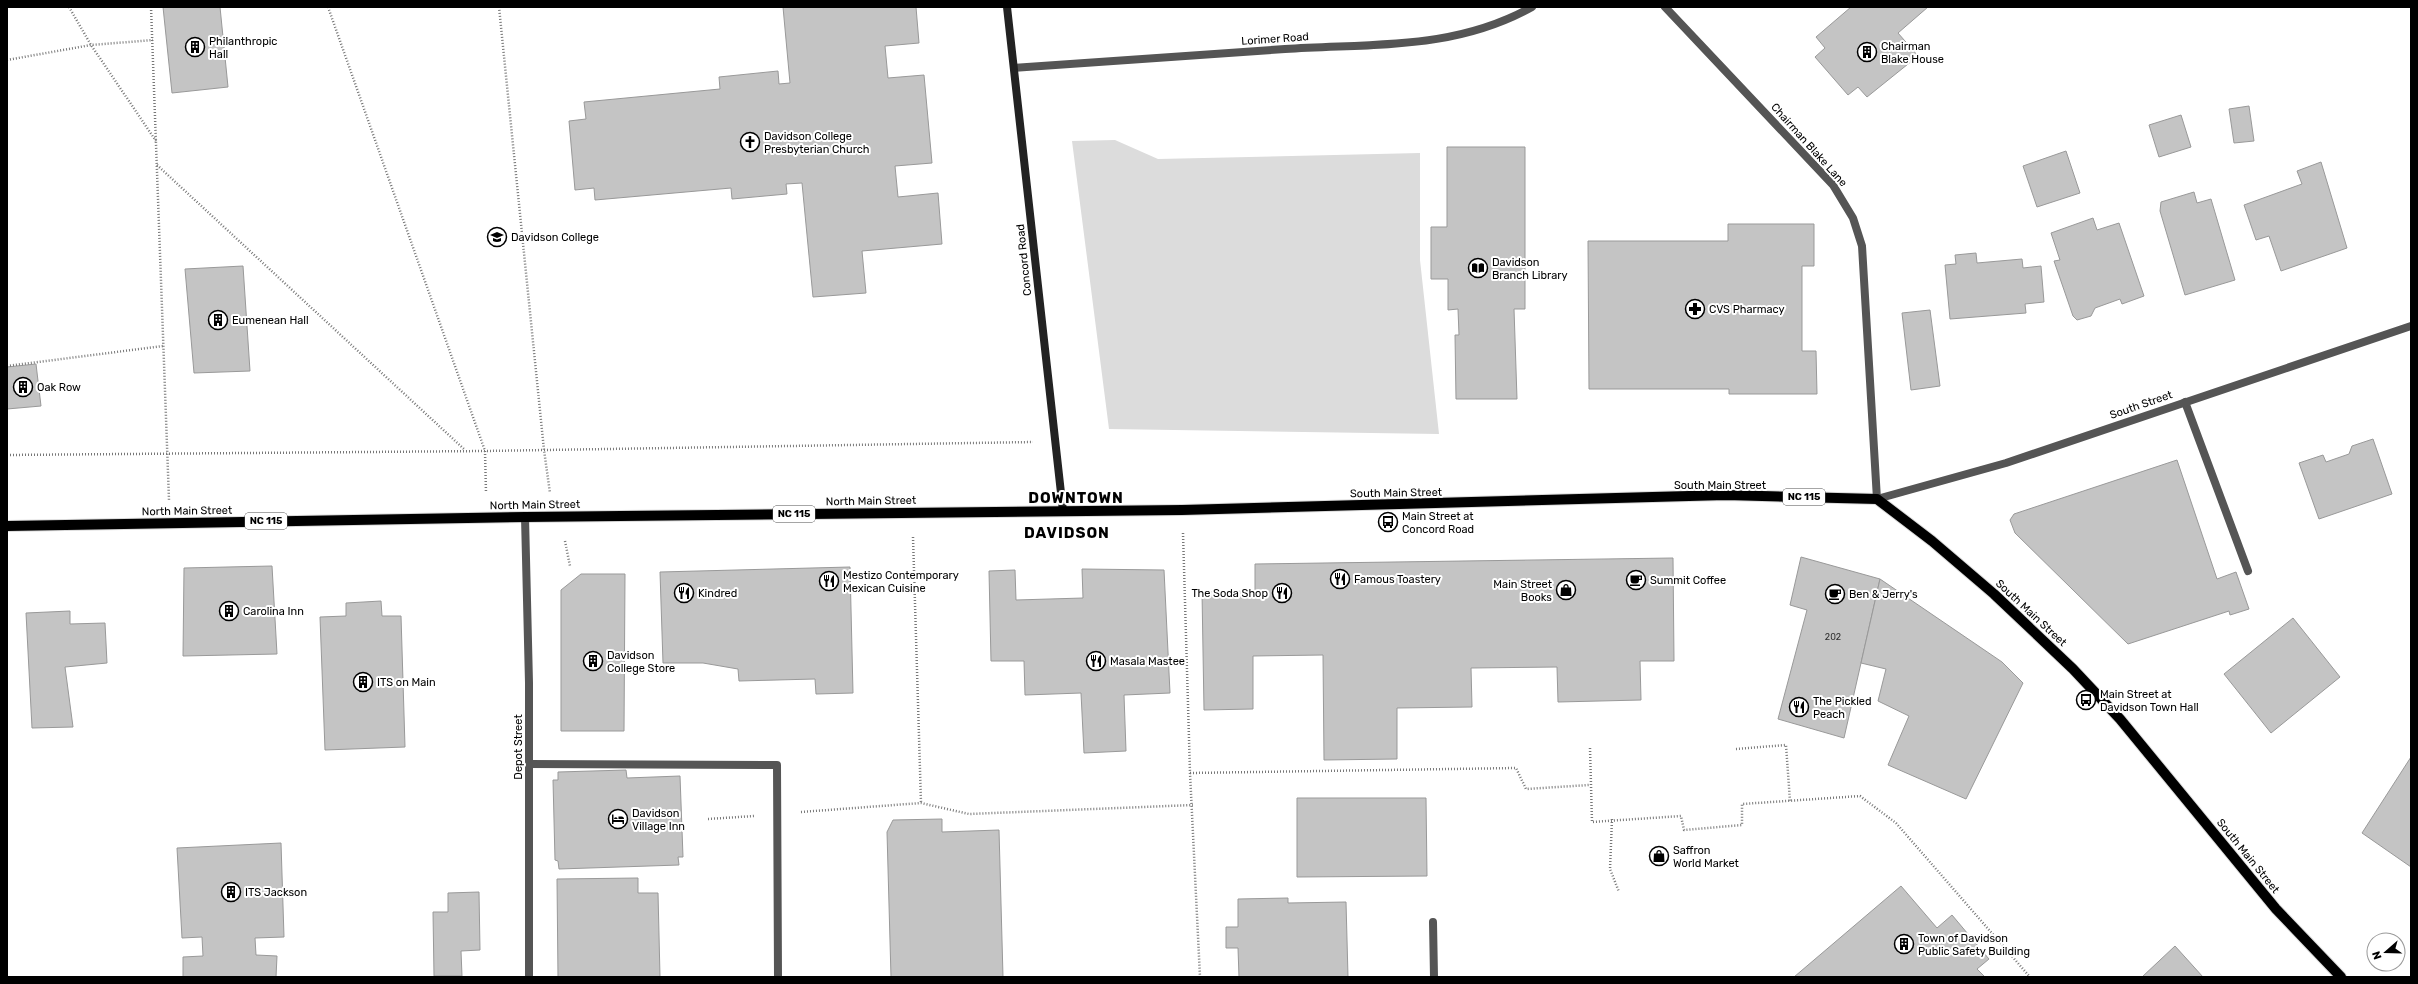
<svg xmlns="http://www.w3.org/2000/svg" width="2418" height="984" font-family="Rubik,sans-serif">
<rect width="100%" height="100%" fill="#fff"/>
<polygon fill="#dcdcdc" points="1115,140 1158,159 1420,153 1420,260 1439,434 1109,429 1072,141"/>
<g fill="#c4c4c4" stroke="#999">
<polygon points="163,7 220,7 228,87 172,93"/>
<polygon points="783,7 916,7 919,43 885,46 888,78 924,75 932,163 895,166 898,197 938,193 942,244 862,251 866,293 813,297 802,183 786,184 787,194 732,199 731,188 595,200 594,188 575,190 569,121 586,119 584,102 720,89 719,77 778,71 779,84 790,83"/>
<polygon points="1851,7 1928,7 1898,33 1918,56 1867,97 1858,87 1848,95 1815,57 1825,48 1816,37"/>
<polygon points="2249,106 2254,141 2234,143 2229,109"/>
<polygon points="2181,115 2191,147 2159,157 2149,125"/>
<polygon points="1447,147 1525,147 1525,309 1514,309 1517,399 1456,399 1455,335 1459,335 1458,309 1448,310 1448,279 1431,279 1431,227 1447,227"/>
<polygon points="2066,151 2080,193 2037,207 2023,166"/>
<polygon points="2321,162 2347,248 2281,271 2269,236 2256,240 2244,205 2302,184 2297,171"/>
<polygon points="2194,192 2197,203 2211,199 2235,280 2185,295 2160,211 2161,202"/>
<polygon points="2093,218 2097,230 2119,223 2144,296 2122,304 2120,299 2095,308 2091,316 2077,320 2073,316 2054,261 2060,260 2051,233"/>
<polygon points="1728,224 1814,224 1814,266 1802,266 1802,351 1816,351 1817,394 1729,394 1729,389 1589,389 1588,241 1728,241"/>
<polygon points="1976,253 1977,263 2022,259 2023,268 2041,266 2044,302 2025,304 2026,313 1950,319 1945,265 1956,264 1955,255"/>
<polygon points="243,266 250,371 194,373 185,269"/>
<polygon points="1930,310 1940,386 1911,390 1902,313"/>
<polygon points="36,364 41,406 7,409 7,367"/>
<polygon points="2373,439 2392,494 2319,519 2299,463 2323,455 2326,462 2349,454 2352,446"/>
<polygon points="2177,460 2217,579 2236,572 2249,609 2230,615 2229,611 2128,644 2015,533 2010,520 2014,514"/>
<polygon points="1801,557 1880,579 1844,738 1778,719 1807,610 1790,605"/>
<polygon points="1673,558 1674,661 1640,661 1641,700 1558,702 1557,667 1471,668 1472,707 1397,708 1397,759 1324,760 1323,655 1253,656 1253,709 1204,710 1202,592 1255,591 1255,564"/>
<polygon points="272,566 277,654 183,656 184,568"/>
<polygon points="850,567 853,693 816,694 815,679 739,681 738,669 703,663 663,663 660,572"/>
<polygon points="1082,569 1164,570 1170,693 1124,695 1126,751 1084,753 1081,693 1025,695 1024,661 991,661 989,571 1015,570 1016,600 1083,598"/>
<polygon points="581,574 625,574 624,731 561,731 561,590"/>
<polygon points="1880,579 2002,662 2023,683 1966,799 1888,765 1909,716 1878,701 1886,669 1861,663"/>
<polygon points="381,601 382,616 401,616 405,747 325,750 320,617 346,616 346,603"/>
<polygon points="70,611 70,624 105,623 107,663 65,667 73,727 32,728 26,613"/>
<polygon points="2293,618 2340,677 2271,733 2224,674"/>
<polygon points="2411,757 2411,867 2362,833"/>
<polygon points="626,770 627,778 680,776 683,857 678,857 679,865 559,869 558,861 555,860 553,780 558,780 558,772"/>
<polygon points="1297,798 1426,798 1427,876 1297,877"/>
<polygon points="942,819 942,832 999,830 1003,977 891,977 887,832 893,820"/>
<polygon points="281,843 284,937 255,938 256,955 277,956 276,977 183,977 183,957 203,956 202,937 182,938 177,848"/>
<polygon points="638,878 638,893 658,893 660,977 558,977 557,879"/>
<polygon points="1901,886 1937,928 1952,915 1989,959 1977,969 1985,977 1794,977"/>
<polygon points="479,892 480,950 461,951 462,976 434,976 433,912 448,912 448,893"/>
<polygon points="1288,898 1288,903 1346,902 1348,977 1239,977 1238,948 1226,948 1226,927 1238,927 1238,899"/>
<polygon points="2175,946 2203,977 2142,977"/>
</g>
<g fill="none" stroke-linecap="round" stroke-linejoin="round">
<g stroke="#dbdbdb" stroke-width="12">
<polyline id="primary" points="7,526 525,517 1182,510 1726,495 1877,499 1932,541 1994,594 2073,669 2120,719 2276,909 2341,977"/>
</g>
<g stroke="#777" stroke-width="2.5" stroke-dasharray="1 2" stroke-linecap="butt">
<polyline points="69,7 91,45 156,141"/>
<polyline points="151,7 169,500"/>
<polyline points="328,7 485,451 486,493"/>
<polyline points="499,7 544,450 550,493"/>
<polyline points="7,60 91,45 153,40"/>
<polyline points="157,165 465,450"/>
<polyline points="7,366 163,346"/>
<polyline points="7,455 485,451 1033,442"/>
<polyline points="1183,533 1190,773 1200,977"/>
<polyline points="913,537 921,803"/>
<polyline points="565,541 570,566"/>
<polyline points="1590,748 1592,822 1681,816 1684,830 1742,825 1742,804 1860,796 1896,823 2030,977"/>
<polyline points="1736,749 1786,745 1790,801"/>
<polyline points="1190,773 1516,768 1526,789 1589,785"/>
<polyline points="801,812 921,803 969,814 1193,805"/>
<polyline points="708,819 754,816"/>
<polyline points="1612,819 1610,869 1619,892"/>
</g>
<g stroke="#555" stroke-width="8">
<polyline points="2185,402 2248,571"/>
<polyline points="529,764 777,765 778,977"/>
<polyline points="1433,922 1434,977"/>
</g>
<g stroke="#555" stroke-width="8">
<polyline points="1665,7 1833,185 1853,218 1862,246 1877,499"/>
<path d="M1014,68c90,-6 180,-13 271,-19 86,-6 168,2 247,-42"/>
<polyline points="525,517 529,683 529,977"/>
</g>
<polyline stroke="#555" stroke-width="8" points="1877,499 2006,463 2411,326"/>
<polyline stroke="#222" stroke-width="8" points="1007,7 1063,511"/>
<use href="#primary" stroke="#000" stroke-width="10"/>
</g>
<defs>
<g id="building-ring" transform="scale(1)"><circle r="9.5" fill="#fff" stroke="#000" stroke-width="1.5"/><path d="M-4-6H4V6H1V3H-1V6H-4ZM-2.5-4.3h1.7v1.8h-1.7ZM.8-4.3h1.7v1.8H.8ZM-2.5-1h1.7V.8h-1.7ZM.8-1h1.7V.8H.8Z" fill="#000"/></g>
<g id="church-ring" transform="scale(1)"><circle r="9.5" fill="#fff" stroke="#000" stroke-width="1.5"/><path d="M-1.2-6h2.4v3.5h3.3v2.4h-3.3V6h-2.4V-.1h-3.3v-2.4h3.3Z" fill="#000"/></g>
<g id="university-ring" transform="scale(1)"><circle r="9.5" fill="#fff" stroke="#000" stroke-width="1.5"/><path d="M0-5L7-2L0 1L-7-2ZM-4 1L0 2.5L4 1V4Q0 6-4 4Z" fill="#000"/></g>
<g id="library-ring" transform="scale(1)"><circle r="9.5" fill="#fff" stroke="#000" stroke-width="1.5"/><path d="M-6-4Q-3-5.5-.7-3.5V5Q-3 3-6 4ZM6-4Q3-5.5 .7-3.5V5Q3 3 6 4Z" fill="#000"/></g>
<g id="pharmacy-ring" transform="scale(1)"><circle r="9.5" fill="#fff" stroke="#000" stroke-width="1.5"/><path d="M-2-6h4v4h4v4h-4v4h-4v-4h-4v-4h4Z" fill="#000"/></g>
<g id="bus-ring" transform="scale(1)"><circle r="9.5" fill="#fff" stroke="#000" stroke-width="1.5"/><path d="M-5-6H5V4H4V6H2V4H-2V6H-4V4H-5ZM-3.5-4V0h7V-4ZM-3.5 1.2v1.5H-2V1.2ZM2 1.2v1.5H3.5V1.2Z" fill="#000"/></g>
<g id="restaurant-ring" transform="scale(1)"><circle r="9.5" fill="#fff" stroke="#000" stroke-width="1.5"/><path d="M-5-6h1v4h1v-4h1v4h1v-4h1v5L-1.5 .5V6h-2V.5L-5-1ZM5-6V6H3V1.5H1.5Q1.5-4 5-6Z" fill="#000"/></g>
<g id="cafe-ring" transform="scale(1)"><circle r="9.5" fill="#fff" stroke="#000" stroke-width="1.5"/><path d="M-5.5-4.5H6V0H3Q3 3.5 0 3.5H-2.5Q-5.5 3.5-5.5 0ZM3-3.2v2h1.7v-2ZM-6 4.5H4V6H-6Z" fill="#000"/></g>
<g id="shop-ring" transform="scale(1)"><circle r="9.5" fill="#fff" stroke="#000" stroke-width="1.5"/><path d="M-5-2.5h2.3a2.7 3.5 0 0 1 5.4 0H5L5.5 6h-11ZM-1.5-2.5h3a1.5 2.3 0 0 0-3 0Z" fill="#000"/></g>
<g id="hotel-ring" transform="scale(1)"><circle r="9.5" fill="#fff" stroke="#000" stroke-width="1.5"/><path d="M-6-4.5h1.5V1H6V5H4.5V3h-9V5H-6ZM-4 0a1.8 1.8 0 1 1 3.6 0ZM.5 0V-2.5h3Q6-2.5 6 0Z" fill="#000"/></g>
</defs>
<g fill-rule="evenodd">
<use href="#building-ring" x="195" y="47"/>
<use href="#building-ring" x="1867" y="52"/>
<use href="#church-ring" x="750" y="142"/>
<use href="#university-ring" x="497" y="237"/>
<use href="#library-ring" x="1478" y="268"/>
<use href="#pharmacy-ring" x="1695" y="309"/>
<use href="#building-ring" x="218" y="320"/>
<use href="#building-ring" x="23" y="387"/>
<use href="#bus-ring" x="1388" y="522"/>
<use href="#restaurant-ring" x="1340" y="579"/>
<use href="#cafe-ring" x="1636" y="580"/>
<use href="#restaurant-ring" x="829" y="581"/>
<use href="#shop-ring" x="1566" y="590"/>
<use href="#restaurant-ring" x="684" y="593"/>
<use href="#restaurant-ring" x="1282" y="593"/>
<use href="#cafe-ring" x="1835" y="594"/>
<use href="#building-ring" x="229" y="611"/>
<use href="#building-ring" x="593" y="661"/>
<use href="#restaurant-ring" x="1096" y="661"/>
<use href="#building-ring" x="363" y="682"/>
<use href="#bus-ring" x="2086" y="700"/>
<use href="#restaurant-ring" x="1799" y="707"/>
<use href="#hotel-ring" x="618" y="819"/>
<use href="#shop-ring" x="1659" y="856"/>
<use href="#building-ring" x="231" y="892"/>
<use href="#building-ring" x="1904" y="944"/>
</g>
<g text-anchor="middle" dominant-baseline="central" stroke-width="4" stroke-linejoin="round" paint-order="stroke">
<g font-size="9" fill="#313131">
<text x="1833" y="637">202</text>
</g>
<g fill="#fff" stroke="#4c4c4c" stroke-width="1">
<rect x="1783" y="489" width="42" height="16" rx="3"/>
<rect x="773" y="506" width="42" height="16" rx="3"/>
<rect x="245" y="513" width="42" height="16" rx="3"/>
</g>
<g font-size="10" font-weight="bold" fill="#000">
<text x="1804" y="497">NC 115</text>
<text x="794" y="514">NC 115</text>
<text x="266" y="521">NC 115</text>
</g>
<g font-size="11" fill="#000" stroke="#fff">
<text transform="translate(1275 39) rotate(-4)">Lorimer Road</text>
<text transform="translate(1809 145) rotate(48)">Chairman Blake Lane</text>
<text transform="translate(1024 260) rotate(-96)">Concord Road</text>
<text transform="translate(2141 405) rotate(-19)">South Street</text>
<text x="1720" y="485">South Main Street</text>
<text transform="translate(1396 493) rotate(-1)">South Main Street</text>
<text transform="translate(871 501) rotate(-1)">North Main Street</text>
<text transform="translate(535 505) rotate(-1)">North Main Street</text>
<text transform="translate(187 511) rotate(-1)">North Main Street</text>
<text transform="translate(2031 613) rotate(43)">South Main Street</text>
<text transform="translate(518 747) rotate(-90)">Depot Street</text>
<text transform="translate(2248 856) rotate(51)">South Main Street</text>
</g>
<g font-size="11" fill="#000" stroke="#fff" text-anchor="start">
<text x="209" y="41">Philanthropic<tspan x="209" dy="13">Hall</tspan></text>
<text x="1881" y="46">Chairman<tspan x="1881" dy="13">Blake House</tspan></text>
<text x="764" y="136">Davidson College<tspan x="764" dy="13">Presbyterian Church</tspan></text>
<text x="511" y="237">Davidson College</text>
<text x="1492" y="262">Davidson<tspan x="1492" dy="13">Branch Library</tspan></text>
<text x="1709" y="309">CVS Pharmacy</text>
<text x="232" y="320">Eumenean Hall</text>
<text x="37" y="387">Oak Row</text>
<text x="1402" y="516">Main Street at<tspan x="1402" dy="13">Concord Road</tspan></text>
<text x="843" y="575">Mestizo Contemporary<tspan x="843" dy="13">Mexican Cuisine</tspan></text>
<text x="1354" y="579">Famous Toastery</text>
<text x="1650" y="580">Summit Coffee</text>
<text x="1552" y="584" text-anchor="end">Main Street<tspan x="1552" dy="13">Books</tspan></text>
<text x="698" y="593">Kindred</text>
<text x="1268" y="593" text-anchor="end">The Soda Shop</text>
<text x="1849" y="594">Ben &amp; Jerry's</text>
<text x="243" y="611">Carolina Inn</text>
<text x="607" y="655">Davidson<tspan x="607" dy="13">College Store</tspan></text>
<text x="1110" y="661">Masala Mastee</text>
<text x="377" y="682">ITS on Main</text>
<text x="2100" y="694">Main Street at<tspan x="2100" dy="13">Davidson Town Hall</tspan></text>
<text x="1813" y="701">The Pickled<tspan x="1813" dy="13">Peach</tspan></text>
<text x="632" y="813">Davidson<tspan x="632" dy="13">Village Inn</tspan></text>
<text x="1673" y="850">Saffron<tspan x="1673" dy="13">World Market</tspan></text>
<text x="245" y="892">ITS Jackson</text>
<text x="1918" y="938">Town of Davidson<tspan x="1918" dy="13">Public Safety Building</tspan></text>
</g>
<g font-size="15" font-weight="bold" letter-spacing="1" fill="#000" stroke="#fff">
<text x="1076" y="498">DOWNTOWN</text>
<text x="1067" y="533">DAVIDSON</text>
</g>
</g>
<rect width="2418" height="984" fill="none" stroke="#000000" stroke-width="16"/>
<g transform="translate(2386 952) rotate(250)"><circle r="19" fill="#ffffff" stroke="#999999"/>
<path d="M0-3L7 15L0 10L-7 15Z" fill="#000000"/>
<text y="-6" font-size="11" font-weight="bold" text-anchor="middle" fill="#000000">N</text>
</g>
</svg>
